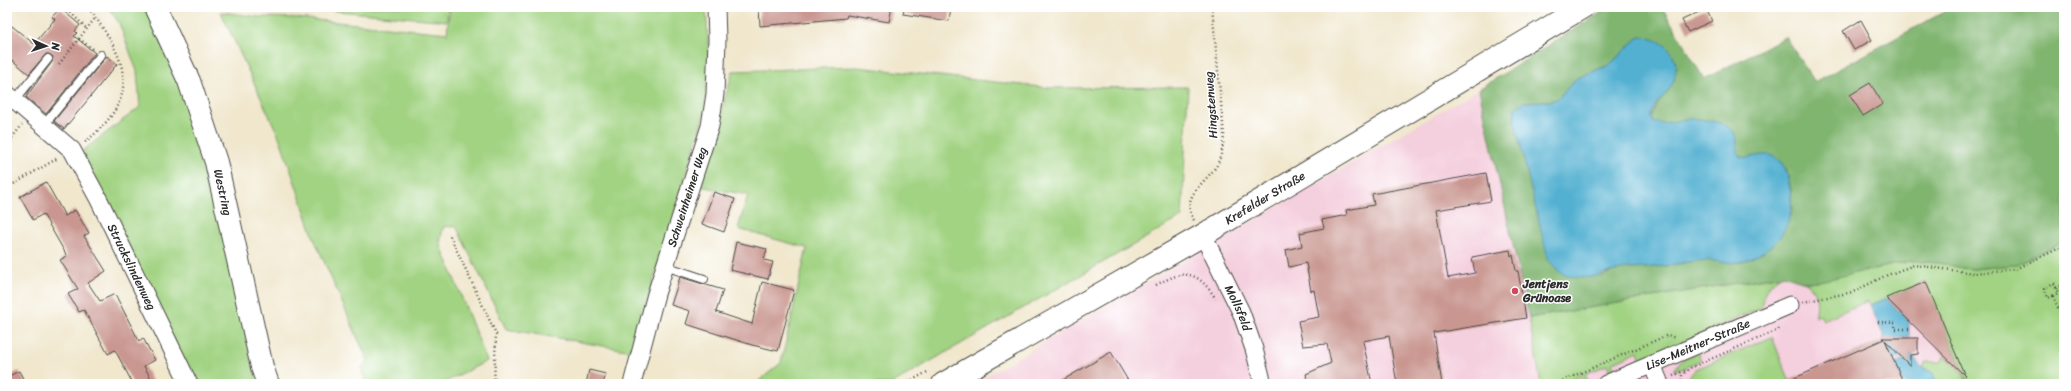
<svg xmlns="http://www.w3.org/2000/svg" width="2071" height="391" font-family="Sriracha,sans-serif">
<rect width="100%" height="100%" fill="#fff"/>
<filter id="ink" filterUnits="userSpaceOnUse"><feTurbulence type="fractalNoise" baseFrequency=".025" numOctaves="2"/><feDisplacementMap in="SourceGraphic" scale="8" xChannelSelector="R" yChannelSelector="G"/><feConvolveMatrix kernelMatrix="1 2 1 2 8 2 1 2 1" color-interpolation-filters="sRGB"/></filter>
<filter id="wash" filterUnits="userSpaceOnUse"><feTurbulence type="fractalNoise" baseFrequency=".012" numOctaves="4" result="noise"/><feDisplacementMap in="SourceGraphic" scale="16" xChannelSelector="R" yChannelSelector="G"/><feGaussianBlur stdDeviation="0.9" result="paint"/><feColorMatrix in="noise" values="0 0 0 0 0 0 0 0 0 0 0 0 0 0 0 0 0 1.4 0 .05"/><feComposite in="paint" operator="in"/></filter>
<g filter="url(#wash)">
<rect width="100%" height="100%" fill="#f0e7cd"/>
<g fill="#f4cfdd">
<polygon points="1479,89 1529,318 1541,384 973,384"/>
<polygon points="2064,242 2064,384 1562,384 1582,376 1585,384 1588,383 1585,374 1607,365 1610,373 1611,363 1638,351 1642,360 1761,308 1768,287 1776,278 1783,275 1800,279 1810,286 1816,296 1818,305 1815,317 1921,272 2014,265"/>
</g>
<g fill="#a1d382" stroke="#667f56">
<polygon points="108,7 146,7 198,129 258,384 196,384 81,152 140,107 137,71 119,23"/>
<polygon points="293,7 448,7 447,21"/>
<polygon points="450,7 706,7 709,59 705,111 632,351 506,329 456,226 443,227 440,243 487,361 441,384 367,384 361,368 368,361 315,241 280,139 221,12 259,17 296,18 447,33"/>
<polygon points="857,67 1050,88 1188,87 1182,217 891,384 755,384 781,363 807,248 738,229 748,195 699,186 733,71"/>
<path d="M2064,242v142h-95l-44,-102 -55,23 -2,-4 -45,19 -3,-5 -5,2c3,-14 3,-25 -10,-35l106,-21 28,2 23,5 12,1 40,-4z"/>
<path d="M1783,275c-14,6 -19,19 -22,33l-120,52 -3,-9 -26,12 3,8 -5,2 -3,-8 -22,9 4,8 -4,2 -4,-8 -19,8h-21l-12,-66z"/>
<polygon points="1772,337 1791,384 1686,384 1688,378 1696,369"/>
<polygon points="1697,352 1701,360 1682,369 1674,370 1683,359"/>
<polygon points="1945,356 1964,375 1968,384 1937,384 1935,382 1924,367 1925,362 1941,362"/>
</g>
<path fill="#80b570" stroke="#56704e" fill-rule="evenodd" d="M1610,7h52l42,72 81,-42 30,45 138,-75h111v235l-50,23 -40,4 -12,-1 -23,-5 -28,-2 -92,20 -14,1 -22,-7 -254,43 -50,-229zM1639,37l36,41c-7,14 -26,30 -22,44l5,2 10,-1 68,13v14l4,7 7,1 27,-2 12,12 5,21 1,24 -49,49 -45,-2 -30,6 -52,4 -16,7 -76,-175 25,-1 8,-2 20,-21 32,-13z"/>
<g fill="#53b0d1" stroke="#3f6e7e">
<path d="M1639,37c29,0 47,24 31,51 -4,7 -14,14 -17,22 -2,4 -1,7 0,12 12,4 22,-2 34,-3 13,-1 35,2 45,11 7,6 4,19 8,27 11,2 25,-6 35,0 10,7 12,15 14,26 9,39 -8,63 -44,78 -12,4 -35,-2 -48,0 -14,1 -28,5 -42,6 -13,2 -27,1 -40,4 -19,4 -25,10 -47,5 -9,-2 -14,-10 -20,-17l-34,-140 1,-11 9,-6 25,-1 8,-2 20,-21 32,-13z"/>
<polygon points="1886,298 1909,322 1909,337 1901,338 1901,354 1906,355 1894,360 1870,305"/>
<polygon points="1910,355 1912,355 1919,365 1933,373 1937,384 1904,384 1895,364 1905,360 1910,365"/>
</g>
<g id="blocks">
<g fill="#c99690">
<polygon points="759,7 892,7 889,22 847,15 846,18 760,26"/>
<polygon points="904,7 951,7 949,21 903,14"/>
<polygon points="60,8 80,25 75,31 77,33 74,36 95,53 46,114 26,97 52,62 53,57 49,54 46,54 29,74 7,56 7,33 12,26 34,44 55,19 52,17"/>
<polygon points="1706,9 1712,21 1688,32 1682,20"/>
<polygon points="1861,20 1872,40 1854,50 1843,31"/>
<polygon points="107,56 117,64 64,129 54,121"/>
<polygon points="1870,83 1883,104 1863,116 1850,95"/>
<polygon points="1486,173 1491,201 1436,210 1448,278 1475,273 1472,257 1510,250 1511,256 1513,255 1516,271 1518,271 1526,318 1434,333 1442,384 1397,384 1389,336 1363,341 1372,384 1308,384 1306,374 1331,363 1327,344 1303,346 1298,321 1319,317 1314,290 1311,291 1306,263 1289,267 1286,250 1302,246 1300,233 1324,228 1322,220 1347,215 1346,210 1374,205 1372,194"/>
<polygon points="46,182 65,216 75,210 89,233 84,236 106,271 88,283 100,301 115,294 139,341 143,338 155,360 144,366 154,384 133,384 115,350 108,354 84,310 79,312 68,294 78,289 60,260 67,256 43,214 33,220 20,197"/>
<polygon points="714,192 735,199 724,232 702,224"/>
<polygon points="736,242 767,249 764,260 773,262 768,279 730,270"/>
<polygon points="680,277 723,290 716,312 752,324 762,282 794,290 778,351 752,345 686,324 690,311 671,305"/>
<polygon points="1926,282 1965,376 1886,298"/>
<polygon points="1882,338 1918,338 1918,354 1910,355 1910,366 1885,340 1904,384 1781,384 1884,339"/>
<polygon points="1111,352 1130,384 1056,384"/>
<polygon points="589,370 606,374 603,384 586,384"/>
<polygon points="19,371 26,384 7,384 7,377"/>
</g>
</g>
</g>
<g filter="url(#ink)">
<use href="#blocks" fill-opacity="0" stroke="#494743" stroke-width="1"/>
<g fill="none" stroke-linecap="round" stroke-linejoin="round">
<g stroke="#494743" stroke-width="10">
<g id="service">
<polyline points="15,100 48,59"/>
<polyline points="44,125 101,55"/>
<polyline points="665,266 704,279"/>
</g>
</g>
<g stroke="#494743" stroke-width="19">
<g id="minor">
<path id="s1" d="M7,94l65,56 27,50 90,184"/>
<path id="s2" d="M1203,235l38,77 13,37 9,35"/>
<polyline points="1652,364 1660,384"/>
<path id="s3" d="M632,384l24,-90 54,-168 5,-32 2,-54 -1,-33"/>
<path id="s4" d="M1606,384l184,-79"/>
</g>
</g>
<g stroke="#494743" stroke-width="24">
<g id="secondary">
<path id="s5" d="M155,7l34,74 27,81 46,205 6,17"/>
<path id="s6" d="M943,384l260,-149 380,-228"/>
</g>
</g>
<g stroke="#494743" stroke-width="2.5" stroke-dasharray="1 3" stroke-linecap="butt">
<polyline points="65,7 86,28"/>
<polyline points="79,39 93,49"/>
<polyline points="59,64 96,17"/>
<path d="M85,142c59,-47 42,-82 3,-135"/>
<polyline points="7,144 22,125"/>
<polyline points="7,188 58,158"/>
<path d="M1194,220c-15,-24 12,-37 23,-55 5,-10 6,-19 7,-30l-12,-128"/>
<polyline points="450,236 496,334 494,384"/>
<polygon points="2054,283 2058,293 2048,298 2044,288"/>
<path d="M1156,285c29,-16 41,-15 60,14"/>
<polyline points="2056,288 2064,285"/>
<polyline points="2053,296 2064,322"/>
<polyline points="1803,302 1853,292 1885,276 1914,265 1973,273 2015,269 2064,246"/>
<polyline points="1878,322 1895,323 1895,329 1909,329"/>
<polyline points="1673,376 1686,370"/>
<polyline points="905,384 929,371"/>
<polyline points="1555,384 1668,335 1675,338"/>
<polyline points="1681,384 1682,375 1690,368 1778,330 1780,326"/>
</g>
<use href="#service" stroke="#fff" stroke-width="8"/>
<use href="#minor" stroke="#fff" stroke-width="17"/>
<use href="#secondary" stroke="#fff" stroke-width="22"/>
</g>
</g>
<circle fill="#d1495b" stroke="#fff" stroke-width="1.5" cx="1515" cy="291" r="4"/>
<g text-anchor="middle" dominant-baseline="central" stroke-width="3" stroke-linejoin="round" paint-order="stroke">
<g font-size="12" fill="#2b2b2b" stroke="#fff">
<text transform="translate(1211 105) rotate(-94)">Hingstenweg</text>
<text stroke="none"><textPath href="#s5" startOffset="198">Westring</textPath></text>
<text stroke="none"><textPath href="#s3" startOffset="195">Schweinheimer Weg</textPath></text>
<text stroke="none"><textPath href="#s6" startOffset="372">Krefelder Straße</textPath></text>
<text stroke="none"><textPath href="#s1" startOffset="217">Struckslindenweg</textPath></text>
<text stroke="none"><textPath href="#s2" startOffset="81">Mollsfeld</textPath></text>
<text stroke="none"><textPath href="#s4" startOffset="100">Lise-Meitner-Straße</textPath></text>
</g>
<g font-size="12" font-weight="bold" fill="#2b2b2b" stroke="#fff" text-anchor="start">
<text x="1523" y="284">Jentjens<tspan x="1523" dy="14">Grünoase</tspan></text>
</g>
</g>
<rect width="2071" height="391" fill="none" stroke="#fff" stroke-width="24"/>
<g transform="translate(46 46) rotate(93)" stroke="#ffffff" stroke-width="3" paint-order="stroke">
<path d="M0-3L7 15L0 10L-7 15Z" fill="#2b2b2b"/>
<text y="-6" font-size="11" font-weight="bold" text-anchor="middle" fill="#2b2b2b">N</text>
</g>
</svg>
